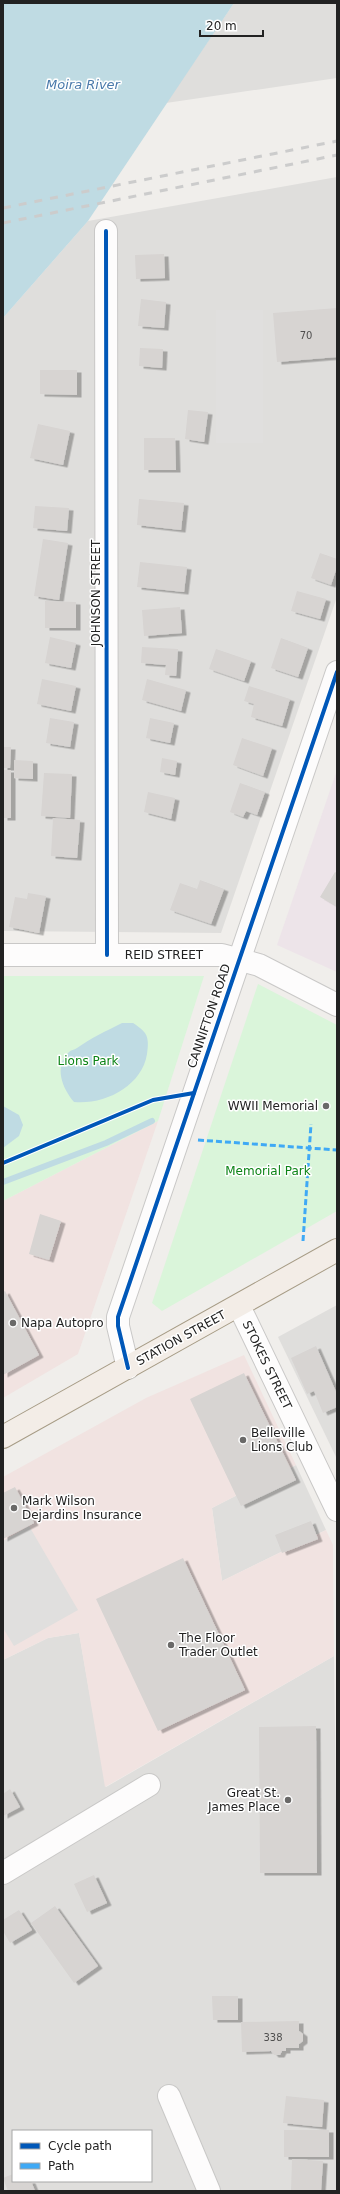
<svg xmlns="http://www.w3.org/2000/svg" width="340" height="2194" font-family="'DejaVu Sans',sans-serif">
<defs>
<filter id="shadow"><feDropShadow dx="4.5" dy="2.5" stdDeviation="0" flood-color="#0004"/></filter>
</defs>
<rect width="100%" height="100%" fill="#f0eeeb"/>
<g fill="#dfdedc" fill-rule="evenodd">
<polygon points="234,3 337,3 337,78 166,103"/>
<polygon points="337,177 337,597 221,933 3,931 3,318 88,221"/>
<polygon points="337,1305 337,1459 278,1337"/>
<polygon points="296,1465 326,1530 222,1581 212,1508"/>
<path d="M79,1633l27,154 228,-131 3,231v304h-334v-531l45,-22zM13,2131h138v50h-138z"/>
</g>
<g fill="#f1e3e1">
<polygon points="158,1121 78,1354 3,1398 3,1201"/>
<polygon points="244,1355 296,1465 212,1508 222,1581 326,1530 333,1545 334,1656 105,1787 79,1633 48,1638 3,1660 3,1477 146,1398"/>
</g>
<polygon fill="#ede4e9" points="337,770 337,972 277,945"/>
<g fill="#daf5da">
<polygon points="3,976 204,976 158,1121 3,1201"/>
<polygon points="258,984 337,1025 337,1211 162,1311 152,1303"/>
</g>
<g fill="#e0dfde">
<rect x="216" y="310" width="47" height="133"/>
<polygon points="29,1526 78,1610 14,1646 3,1628 3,1541"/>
</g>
<g fill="#bfdbe3">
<polygon points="3,3 234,3 88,221 3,318"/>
<path d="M122,1023h11c3,2 9,6 12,10 4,6 3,14 2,21 -5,32 -42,51 -73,48 -11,-13 -21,-35 -5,-50 2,-2 5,-2 8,-4 14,-10 29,-17 45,-25z"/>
<polygon points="3,1106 19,1115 23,1125 19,1136 3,1148"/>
</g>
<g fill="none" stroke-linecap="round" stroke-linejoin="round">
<polyline stroke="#bfdbe3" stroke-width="6" points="3,1182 106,1143 152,1121"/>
</g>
<g fill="#d7d4d2" filter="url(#shadow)">
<polygon points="164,254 165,278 136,279 135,255"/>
<polygon points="141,299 166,302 164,328 138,326"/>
<polygon points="337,308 337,357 277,362 273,313"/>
<polygon points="140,348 163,349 162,368 139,366"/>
<polygon points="40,370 77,370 77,395 40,394"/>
<polygon points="188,410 208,412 204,442 185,439"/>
<polygon points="38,424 70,431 63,465 30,458"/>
<polygon points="144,438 175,438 176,470 144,470"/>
<polygon points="139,499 184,503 181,530 137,525"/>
<polygon points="35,506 69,508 67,531 33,528"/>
<polygon points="43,539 68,543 59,600 34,596"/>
<polygon points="320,553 337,559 337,567 331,585 311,578"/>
<polygon points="140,562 187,567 184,592 137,587"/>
<polygon points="297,591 326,599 320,619 291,611"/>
<polygon points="45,601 76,602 76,628 45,628"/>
<polygon points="180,607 182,633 144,636 142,610"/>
<polygon points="50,637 76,643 71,668 45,663"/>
<polygon points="281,638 308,648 298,677 271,668"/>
<polygon points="142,647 178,649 176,676 165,675 166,665 141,663"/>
<polygon points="216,649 251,661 244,681 209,669"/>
<polygon points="42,679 76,686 71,711 37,704"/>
<polygon points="147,679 186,690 181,711 142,700"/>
<polygon points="249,686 290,699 282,726 251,717 254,704 244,701"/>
<polygon points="50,718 74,722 70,747 46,743"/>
<polygon points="150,718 174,723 170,743 146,738"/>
<polygon points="242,738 272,748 263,776 233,765"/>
<polygon points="3,747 11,747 10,768 3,768"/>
<polygon points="162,758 177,761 175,775 160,772"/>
<polygon points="14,760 33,761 33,779 14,778"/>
<rect x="3" y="770" width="8" height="48"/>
<polygon points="44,773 72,774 70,818 41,816"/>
<polygon points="240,783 265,792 257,815 246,811 243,817 230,812"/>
<polygon points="148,792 175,798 171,819 144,812"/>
<polygon points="53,818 80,820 77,858 51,856"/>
<polygon points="335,872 337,873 337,907 320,897"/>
<polygon points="200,880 224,889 211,924 170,910 180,883 197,889"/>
<polygon points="28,893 46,896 39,933 9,927 15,897 27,899"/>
<polygon points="40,1214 61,1221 49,1260 29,1254"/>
<polygon points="5,1291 39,1355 3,1375 3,1292"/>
<polygon points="316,1346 337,1394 337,1407 323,1413 314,1391 307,1394 291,1358"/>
<polygon points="244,1373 296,1480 241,1506 190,1399"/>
<polygon points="15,1487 34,1523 3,1539 3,1493"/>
<polygon points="311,1521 318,1539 282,1553 275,1535"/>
<polygon points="183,1558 245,1690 158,1731 96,1599"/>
<polygon points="316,1726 317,1873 260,1873 259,1727"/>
<polygon points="10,1789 20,1807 3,1816 3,1794"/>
<polygon points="94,1875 107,1903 87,1912 74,1884"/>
<polygon points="55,1906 98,1966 74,1983 31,1923"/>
<polygon points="19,1910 32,1930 10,1943 3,1931 3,1920"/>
<polygon points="212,1996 238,1996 238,2020 213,2020"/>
<polygon points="299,2021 299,2031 303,2034 303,2041 299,2044 299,2048 286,2048 286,2051 282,2051 280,2055 274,2055 271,2051 242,2052 241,2022"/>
<polygon points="286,2096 324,2100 322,2127 283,2123"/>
<rect x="284" y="2130" width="45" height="27"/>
<polygon points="292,2159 323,2161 321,2191 291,2191"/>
<polygon points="13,2174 13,2181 31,2181 35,2191 8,2191 3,2178"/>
</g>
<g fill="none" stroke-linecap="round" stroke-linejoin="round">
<g stroke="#c9c8c7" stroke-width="24">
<g id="minor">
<polyline points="106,231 107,955"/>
<polyline points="3,955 222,955 259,965 337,1005"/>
<polyline points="239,1306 337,1510"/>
<polyline points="128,1368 118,1326 118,1317 337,672"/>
<polyline points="3,1873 149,1785"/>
<polyline points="169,2096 209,2191"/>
</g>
</g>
<g stroke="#a79c86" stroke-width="24">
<polyline id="major" points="3,1437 337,1250"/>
</g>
<use href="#minor" stroke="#fdfcfc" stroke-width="22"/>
<use href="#major" stroke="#f3ede7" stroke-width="22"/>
<g stroke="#ccc" stroke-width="3" stroke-dasharray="8 8" stroke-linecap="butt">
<polyline points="3,208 337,141"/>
<polyline points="3,223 337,155"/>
</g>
<g stroke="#3fa9f5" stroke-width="3" stroke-dasharray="6 3" stroke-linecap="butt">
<polyline points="198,1140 337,1150"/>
<polyline points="303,1241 311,1124"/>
</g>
<g stroke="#fff" stroke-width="6">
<g id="cycleway">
<polyline points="106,231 107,955"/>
<polyline points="3,1163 153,1100 194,1093"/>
<polyline points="128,1368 118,1326 118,1317 337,672"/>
</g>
</g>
<use href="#cycleway" stroke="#0057b8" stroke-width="4"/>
</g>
<g fill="#6a6968" stroke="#fff" stroke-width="1.5">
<circle cx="326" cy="1106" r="4"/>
<circle cx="13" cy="1323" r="4"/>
<circle cx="243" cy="1440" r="4"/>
<circle cx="14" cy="1508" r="4"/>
<circle cx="171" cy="1645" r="4"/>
<circle cx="288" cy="1800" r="4"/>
</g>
<g text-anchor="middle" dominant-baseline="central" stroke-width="3" stroke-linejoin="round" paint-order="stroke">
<g font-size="10" fill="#4f4e4e">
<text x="306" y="335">70</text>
<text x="273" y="2037">338</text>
</g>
<g font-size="12" fill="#222" stroke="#fff">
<text transform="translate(96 593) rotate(-90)">JOHNSON STREET</text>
<text x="164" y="955">REID STREET</text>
<text transform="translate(209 1016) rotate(-71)">CANNIFTON ROAD</text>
<text transform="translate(181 1338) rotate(-29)">STATION STREET</text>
<text transform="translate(267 1365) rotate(64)">STOKES STREET</text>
</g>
<g font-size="12" fill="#0c8416" stroke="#fff">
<text x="88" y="1061">Lions Park</text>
<text x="268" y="1171">Memorial Park</text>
</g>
<g font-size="12" fill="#222" stroke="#fff" text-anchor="start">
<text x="318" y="1106" text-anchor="end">WWII Memorial</text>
<text x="21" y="1323">Napa Autopro</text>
<text x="251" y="1433">Belleville<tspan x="251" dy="14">Lions Club</tspan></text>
<text x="22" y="1501">Mark Wilson<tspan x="22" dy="14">Dejardins Insurance</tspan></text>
<text x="179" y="1638">The Floor<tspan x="179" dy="14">Trader Outlet</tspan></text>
<text x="280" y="1793" text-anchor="end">Great St.<tspan x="280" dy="14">James Place</tspan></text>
</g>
<g font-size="13" font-style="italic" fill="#4a7aab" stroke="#fff">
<text x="83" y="84">Moira River</text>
</g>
</g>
<rect width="340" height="2194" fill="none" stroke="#222222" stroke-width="8"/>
<rect x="12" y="2130" width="140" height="52" fill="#ffffff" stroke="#a7a7a7"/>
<rect x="20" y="2143" width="20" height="6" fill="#0057b8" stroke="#a7a7a7"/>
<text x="48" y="2150" font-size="12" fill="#222222">Cycle path</text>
<rect x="20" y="2163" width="20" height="6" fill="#3fa9f5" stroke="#a7a7a7"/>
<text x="48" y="2170" font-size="12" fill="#222222">Path</text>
<path d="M200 30v6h63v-6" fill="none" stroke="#222222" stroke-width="2"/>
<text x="206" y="30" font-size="12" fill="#222222" stroke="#ffffff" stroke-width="3" paint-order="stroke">20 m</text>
</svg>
